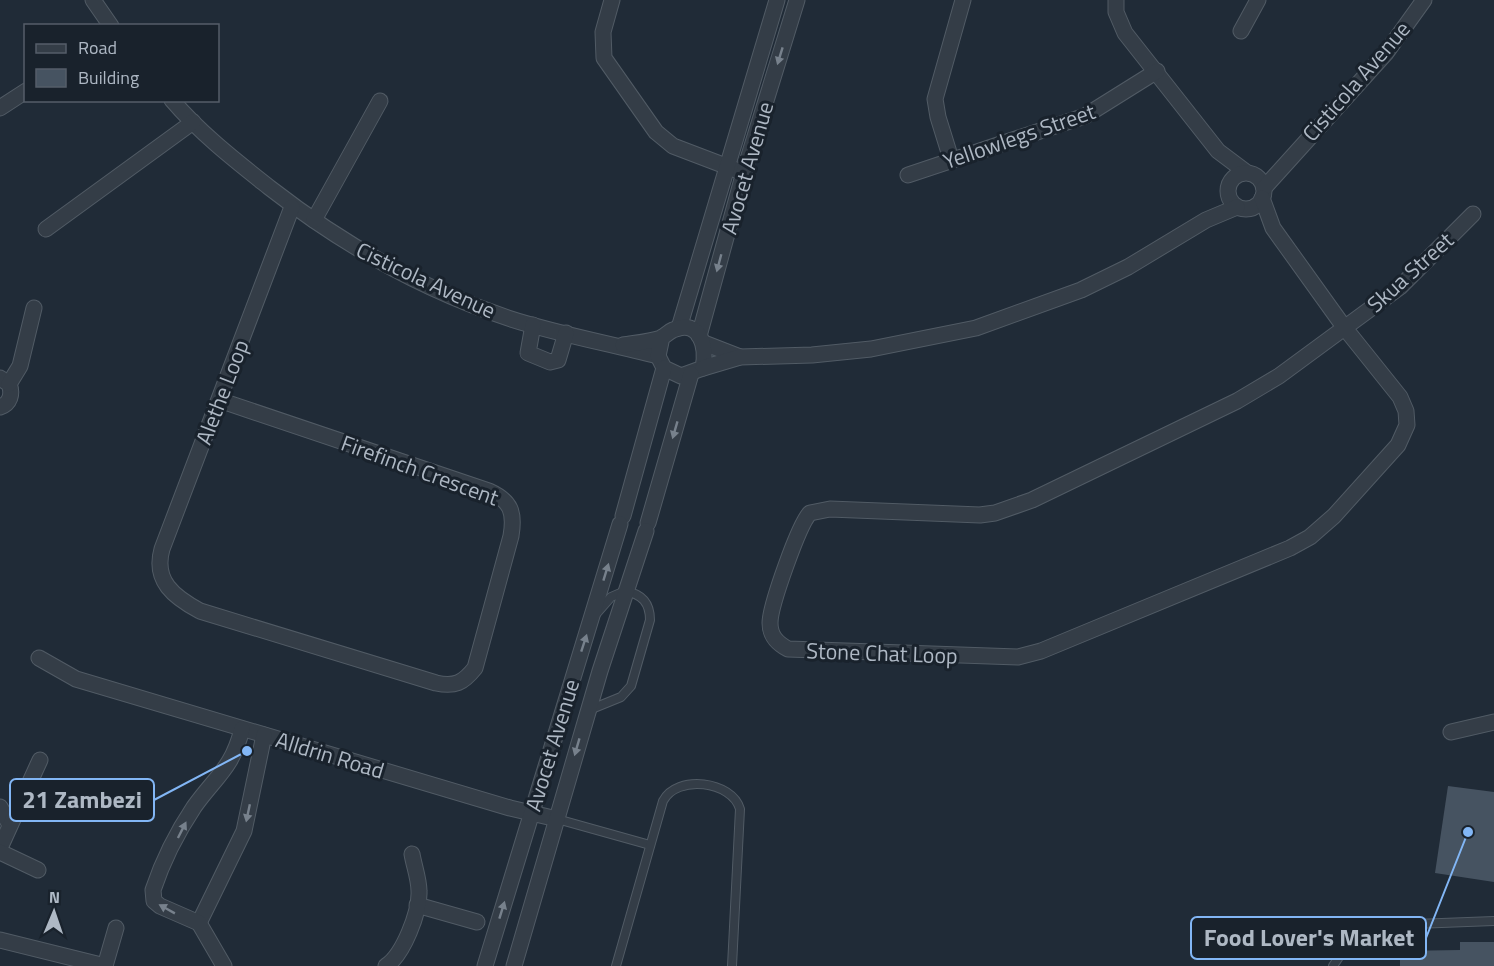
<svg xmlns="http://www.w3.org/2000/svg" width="1494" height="966" font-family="'Titillium Web',sans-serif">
<rect width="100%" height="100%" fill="#202b37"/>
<g fill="#465361">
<polygon points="1448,786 1494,792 1494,882 1435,873"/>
<polygon points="1460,942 1494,942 1494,966 1400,966 1400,951 1460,950"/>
</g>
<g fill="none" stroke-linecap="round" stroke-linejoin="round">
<g stroke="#515b65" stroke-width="10">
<g id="service">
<path d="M589,710l32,-13 10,-11 19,-66c0,-17 -8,-26 -25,-29l-14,6 -14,16"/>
<polyline points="557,819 650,845"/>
<path d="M616,966l47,-165c14,-27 69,-20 77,8l-8,157"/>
<polyline points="1333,966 1355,933 1363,926 1494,921"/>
</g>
</g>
<g stroke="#515b65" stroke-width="17">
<g id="minor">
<polyline points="93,0 111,26"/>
<polyline points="612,0 603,32 604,58 656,132 673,146 736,170"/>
<polyline points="1116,0 1116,12 1125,33 1218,151 1246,172"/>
<polyline points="1241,31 1258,0"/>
<path d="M172,100c29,34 64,61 98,88 72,56 151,101 238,130 49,16 100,25 150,38"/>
<polyline points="0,108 26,91"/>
<polyline points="951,159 938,117 935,99 963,0"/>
<circle cx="1246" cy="191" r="18"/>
<polyline points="908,175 1085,116 1157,71"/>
<polyline points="1264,188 1386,53 1424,0"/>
<path d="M1262,198l11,30 71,99 56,70 6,14 1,14 -9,20 -64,71 -24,21 -20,11 -249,103 -23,6 -230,-8c-11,-6 -18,-13 -18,-26 0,-17 29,-99 40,-110l20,-4 150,6 15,-2 37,-13 205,-99 42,-25 121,-89 73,-73"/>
<polyline points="314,220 380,101"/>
<polyline points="46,229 193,122"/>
<polyline points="533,325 528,353 550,362 558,360 566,333"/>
<polyline points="679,328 777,0"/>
<polyline points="699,336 744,172 797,0"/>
<polyline points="704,343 740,357"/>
<path d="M623,345c12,-2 26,-3 38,-7 4,-2 7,-6 12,-8 28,-12 34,18 30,38l-22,8 -17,-8 -6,-12 4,-19"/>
<polyline points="703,368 740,357 812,355 871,349 976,328 1081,290 1128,267 1206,220 1237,207"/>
<path d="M0,378l9,6c4,10 1,20 -9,23"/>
<polyline points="9,384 20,366 34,308"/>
<path d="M219,400l270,91c22,10 26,21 22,45l-36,132c-12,15 -20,19 -39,15l-236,-72c-26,-14 -47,-30 -38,-62l130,-342"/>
<polyline points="623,516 664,368"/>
<polyline points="648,523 691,374"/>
<polyline points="39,658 76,679 510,808 557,819"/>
<polyline points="1451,732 1494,722"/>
<polyline points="0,807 10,825"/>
<polyline points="0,848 40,760"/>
<polyline points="0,852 38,870"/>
<polyline points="417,905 477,922"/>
<polyline points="199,923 244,831 264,735"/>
<polyline points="0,940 105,966"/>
<polyline points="105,966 116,928"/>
<path d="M224,966l-25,-43 -39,-17 -6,-5 -1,-11c9,-27 25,-59 41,-83 22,-31 38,-38 48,-78"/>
<path d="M386,966c17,-11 34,-54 33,-75 0,-12 -5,-25 -7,-37"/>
<polyline points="485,966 620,524"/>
<polyline points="514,966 600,671 646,531"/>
</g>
</g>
<use href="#service" stroke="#343d47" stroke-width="8"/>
<use href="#minor" stroke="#343d47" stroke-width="15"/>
</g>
<defs><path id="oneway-solid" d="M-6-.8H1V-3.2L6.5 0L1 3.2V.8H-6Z" transform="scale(1.5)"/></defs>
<g fill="#77818c">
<use href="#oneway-solid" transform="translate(780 56) rotate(107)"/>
<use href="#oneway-solid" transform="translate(719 263) rotate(105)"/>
<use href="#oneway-solid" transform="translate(675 430) rotate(106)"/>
<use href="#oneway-solid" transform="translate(606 572) rotate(-73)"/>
<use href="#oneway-solid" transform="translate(584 643) rotate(-72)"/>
<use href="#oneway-solid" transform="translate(577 747) rotate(106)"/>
<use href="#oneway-solid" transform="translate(248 813) rotate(102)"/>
<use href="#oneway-solid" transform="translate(182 830) rotate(-63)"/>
<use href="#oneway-solid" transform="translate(167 909) rotate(-151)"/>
<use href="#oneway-solid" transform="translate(502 910) rotate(-73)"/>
</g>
<g text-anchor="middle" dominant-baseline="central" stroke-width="6" stroke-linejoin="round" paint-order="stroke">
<g font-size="22" fill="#aeb8c4" stroke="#19222c">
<text transform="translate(1356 81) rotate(-49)">Cisticola Avenue</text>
<text transform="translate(1019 136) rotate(-19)">Yellowlegs Street</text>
<text transform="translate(747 168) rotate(-74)">Avocet Avenue</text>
<text transform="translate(1410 272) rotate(-42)">Skua Street</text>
<text transform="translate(426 280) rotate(25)">Cisticola Avenue</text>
<text transform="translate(222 392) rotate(-69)">Alethe Loop</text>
<text transform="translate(420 470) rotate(20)">Firefinch Crescent</text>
<text transform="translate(882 653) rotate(2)">Stone Chat Loop</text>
<text transform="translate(552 745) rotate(-73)">Avocet Avenue</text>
<text transform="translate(330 755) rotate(17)">Alldrin Road</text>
</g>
</g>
<path fill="none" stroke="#82b6f5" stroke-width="2" d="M247 751L154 800M1468 832L1426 938"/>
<g fill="#82b6f5" stroke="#19222c" stroke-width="2">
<circle cx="247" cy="751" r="6"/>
<circle cx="1468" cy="832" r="6"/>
</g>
<g fill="#19222c" stroke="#82b6f5" stroke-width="2">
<rect x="10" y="779" width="144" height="42" rx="6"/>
<rect x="1191" y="917" width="235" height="42" rx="6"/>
</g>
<g font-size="24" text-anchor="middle" font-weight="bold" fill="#aeb8c4">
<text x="82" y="808">21 Zambezi</text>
<text x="1309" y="946">Food Lover's Market</text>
</g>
<rect x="24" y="24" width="195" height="78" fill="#19222c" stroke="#555e69" stroke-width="1.5"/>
<rect x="36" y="44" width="30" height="9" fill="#343d47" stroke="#555e69" stroke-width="1.5"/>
<text x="78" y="54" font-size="18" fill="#aeb8c4">Road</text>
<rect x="36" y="69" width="30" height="18" fill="#465361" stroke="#555e69" stroke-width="1.5"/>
<text x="78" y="84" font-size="18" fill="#aeb8c4">Building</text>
<g transform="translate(54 912) rotate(2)" stroke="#19222c" stroke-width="4.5" paint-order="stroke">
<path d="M0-4.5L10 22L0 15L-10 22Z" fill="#aeb8c4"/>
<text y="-9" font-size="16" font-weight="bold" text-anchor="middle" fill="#aeb8c4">N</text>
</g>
</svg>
